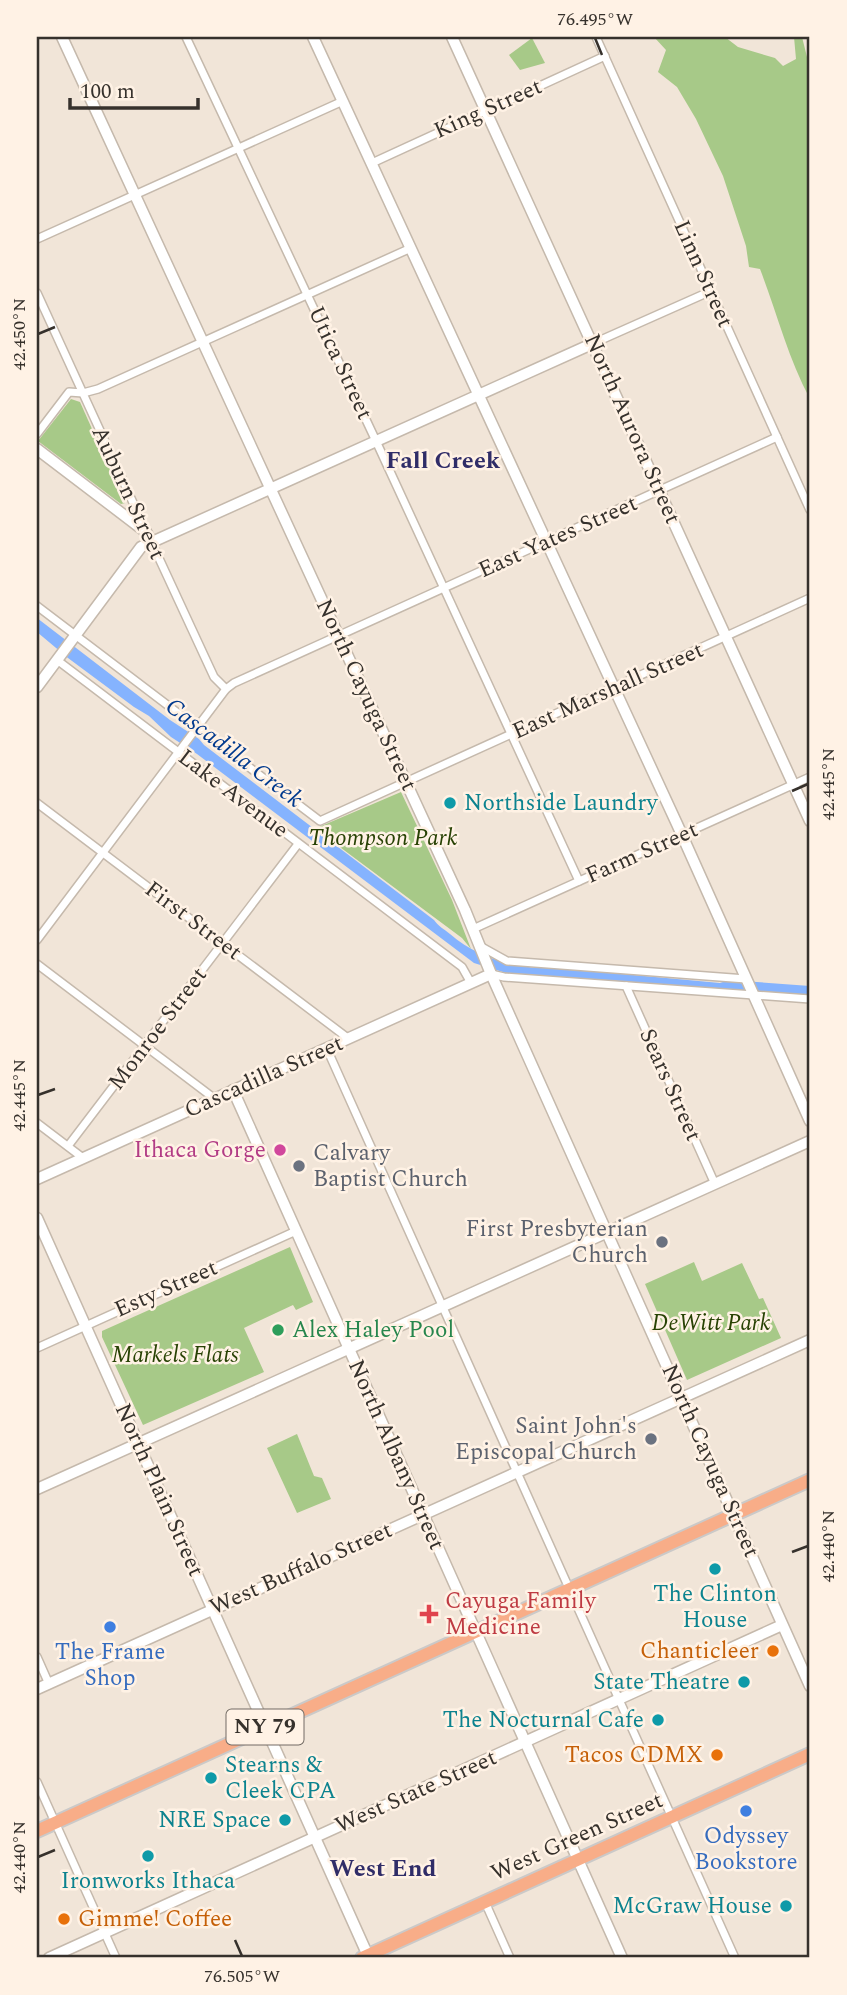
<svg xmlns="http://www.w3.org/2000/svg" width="847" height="1995" font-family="Spectral,serif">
<rect width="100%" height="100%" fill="#f1e5d8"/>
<g fill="#a7c988">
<path d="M654,37h71l13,10 37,11 8,8 13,-7 -2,-22h8l8,32v330c-22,-41 -33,-86 -50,-130l-11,-2 -3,-21 -23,-70 -27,-57 -19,-32 -19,-15 8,-22z"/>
<polygon points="532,38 545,63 520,70 509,55"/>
<polygon points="71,399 80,402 125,503 121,504 38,441"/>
<polygon points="401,792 452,900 471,949 462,938 317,830 319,827"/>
<polygon points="290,1247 313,1302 296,1310 293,1305 244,1328 264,1372 143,1425 102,1337 102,1331"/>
<polygon points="694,1262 702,1281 742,1263 759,1299 763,1298 781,1338 687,1380 645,1284"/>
<polygon points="297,1434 314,1476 322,1478 331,1499 297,1513 267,1448"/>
</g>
<path fill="#85b3fe" d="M37,618l133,102 29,19 5,6 230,175c4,6 10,9 16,14 26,22 53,30 86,34l1,-2 183,17 9,-3 81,6v9l-304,-22 -32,-10 -277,-209 -26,-17 -22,-21 -15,-9 -66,-49 -31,-26z"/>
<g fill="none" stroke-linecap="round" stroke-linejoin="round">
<g stroke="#c5b9ac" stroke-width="10">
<g id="street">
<polyline points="186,37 376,441 579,881"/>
<polyline points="596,37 810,510"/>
<polyline points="372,163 605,56"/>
<polyline points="37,239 343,101"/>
<polyline points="37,293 146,531"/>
<polyline points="594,343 711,291"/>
<polyline points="37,434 69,392 83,393 98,389 411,248"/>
<polyline points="151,541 214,677 226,689"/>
<polyline points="37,606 320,821 810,598"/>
<polyline points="57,660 462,967 471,983"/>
<polyline points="37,803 349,1039"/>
<polyline points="473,929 810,777"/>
<polyline points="37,940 226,689 234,683 777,437"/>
<polyline points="480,946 507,961 746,979"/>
<polyline points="37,964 215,1099"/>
<polyline points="491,974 504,977 810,999"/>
<polyline points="626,986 715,1184"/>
<polyline points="327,1049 735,1958"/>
<polyline points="37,1123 83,1158"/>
<polyline points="68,1146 298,844"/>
<polyline points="37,1348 296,1231"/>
<polyline points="37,1657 49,1684"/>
<polyline points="37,1782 116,1958"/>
<polyline points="485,1902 510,1958"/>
</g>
</g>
<g stroke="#c5b9ac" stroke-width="13">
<g id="secondary">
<polyline points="62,37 465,910 491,974 810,1686"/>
<polyline points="313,37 677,824 810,1121"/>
<polyline points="452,37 810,821"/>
<polyline points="37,449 146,532 151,541"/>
<polyline points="37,687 141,547 594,343"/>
<polyline points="233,1090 622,1958"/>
<polyline points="37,1179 491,974"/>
<polyline points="37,1218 369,1958"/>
<polyline points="37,1489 810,1141"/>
<polyline points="37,1689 810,1340"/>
<polyline points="49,1958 782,1625"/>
</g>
</g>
<g stroke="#cbc9c8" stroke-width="16">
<g id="highway">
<polyline points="37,1831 810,1480"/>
<polyline points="362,1958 810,1754"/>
</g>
</g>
<use href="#street" stroke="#fff" stroke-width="7"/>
<use href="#secondary" stroke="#fff" stroke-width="10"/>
<use href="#highway" stroke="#f8ad88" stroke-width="12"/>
</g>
<path fill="none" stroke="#36312c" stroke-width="2.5" d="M595,38l7,17M38,334l17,-7M792,791l16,-7M38,1095l17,-6M792,1552l16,-6M38,1857l17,-7M235,1940l7,16"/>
<g fill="#0f9aa8" stroke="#fff2e5" stroke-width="2.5">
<circle cx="450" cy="803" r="7"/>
<circle cx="715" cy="1569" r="7"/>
<circle cx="744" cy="1682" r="7"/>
<circle cx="658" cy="1720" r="7"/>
<circle cx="211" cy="1778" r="7"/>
<circle cx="285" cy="1820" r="7"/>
<circle cx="148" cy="1856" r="7"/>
<circle cx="786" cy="1906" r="7"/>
</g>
<circle fill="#d1479c" stroke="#fff2e5" stroke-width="2.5" cx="280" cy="1150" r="7"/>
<g fill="#6b7280" stroke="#fff2e5" stroke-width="2.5">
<circle cx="299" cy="1166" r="7"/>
<circle cx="662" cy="1242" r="7"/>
<circle cx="651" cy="1439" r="7"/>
</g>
<circle fill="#2e9e5b" stroke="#fff2e5" stroke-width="2.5" cx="278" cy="1330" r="7"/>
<path fill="#e0444e" stroke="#fff2e5" stroke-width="2.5" d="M425.5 1603.5h7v7h7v7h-7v7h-7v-7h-7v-7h7z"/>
<g fill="#3f7fe0" stroke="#fff2e5" stroke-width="2.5">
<circle cx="110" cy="1627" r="7"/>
<circle cx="746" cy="1811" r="7"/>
</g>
<g fill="#e8710a" stroke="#fff2e5" stroke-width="2.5">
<circle cx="773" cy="1651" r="7"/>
<circle cx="717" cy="1755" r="7"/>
<circle cx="64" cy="1919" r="7"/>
</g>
<g text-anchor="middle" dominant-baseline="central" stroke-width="5" stroke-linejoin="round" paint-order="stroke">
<rect fill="#fff2e5" stroke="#726b64" stroke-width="2" x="226.5" y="1709.5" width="77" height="35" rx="5"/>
<g font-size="21" font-weight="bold" fill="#36312c">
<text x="265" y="1727">NY 79</text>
</g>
<g font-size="23" fill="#36312c" stroke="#fff2e5">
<text transform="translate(488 109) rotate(-24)">King Street</text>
<text transform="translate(703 274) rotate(66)">Linn Street</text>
<text transform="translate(340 363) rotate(65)">Utica Street</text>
<text transform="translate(632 429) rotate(66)">North Aurora Street</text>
<text transform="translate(128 493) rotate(65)">Auburn Street</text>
<text transform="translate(558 537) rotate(-24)">East Yates Street</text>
<text transform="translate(608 691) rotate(-24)">East Marshall Street</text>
<text transform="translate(366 695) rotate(65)">North Cayuga Street</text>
<text transform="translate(233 794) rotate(37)">Lake Avenue</text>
<text transform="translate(642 853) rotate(-24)">Farm Street</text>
<text transform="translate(193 921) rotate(37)">First Street</text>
<text transform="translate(158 1029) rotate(-53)">Monroe Street</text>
<text transform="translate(264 1077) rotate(-24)">Cascadilla Street</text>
<text transform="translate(670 1085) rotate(66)">Sears Street</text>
<text transform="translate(166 1289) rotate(-24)">Esty Street</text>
<text transform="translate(396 1455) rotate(66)">North Albany Street</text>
<text transform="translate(710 1461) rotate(66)">North Cayuga Street</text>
<text transform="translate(159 1490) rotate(66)">North Plain Street</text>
<text transform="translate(301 1569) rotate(-24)">West Buffalo Street</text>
<text transform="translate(416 1792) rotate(-24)">West State Street</text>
<text transform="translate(577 1837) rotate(-24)">West Green Street</text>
</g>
<g font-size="23" fill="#0d838f" stroke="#fff2e5" text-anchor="end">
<text x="464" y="803" text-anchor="start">Northside Laundry</text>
<text x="715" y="1594" text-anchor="middle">The Clinton<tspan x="715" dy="26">House</tspan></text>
<text x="730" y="1682">State Theatre</text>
<text x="644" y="1720">The Nocturnal Cafe</text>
<text x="225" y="1765" text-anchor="start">Stearns &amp;<tspan x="225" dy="26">Cleek CPA</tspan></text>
<text x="271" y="1820">NRE Space</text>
<text x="148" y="1881" text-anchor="middle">Ironworks Ithaca</text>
<text x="772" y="1906">McGraw House</text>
</g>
<g font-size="23" font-style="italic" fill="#284204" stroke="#fff2e5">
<text x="383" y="838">Thompson Park</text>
<text x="711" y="1323">DeWitt Park</text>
<text x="175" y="1355">Markels Flats</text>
</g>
<g font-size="23" fill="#b23c85" stroke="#fff2e5" text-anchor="end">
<text x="266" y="1150">Ithaca Gorge</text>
</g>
<g font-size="23" fill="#5b616d" stroke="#fff2e5" text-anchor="end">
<text x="313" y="1153" text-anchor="start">Calvary<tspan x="313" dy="26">Baptist Church</tspan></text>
<text x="648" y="1229">First Presbyterian<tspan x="648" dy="26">Church</tspan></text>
<text x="637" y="1426">Saint John's<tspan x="637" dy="26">Episcopal Church</tspan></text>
</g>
<g font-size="23" fill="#27864d" stroke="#fff2e5" text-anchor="start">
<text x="292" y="1330">Alex Haley Pool</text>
</g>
<g font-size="23" fill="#be3a42" stroke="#fff2e5" text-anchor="start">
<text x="445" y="1601">Cayuga Family<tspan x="445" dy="26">Medicine</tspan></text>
</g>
<g font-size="23" fill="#c56008" stroke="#fff2e5" text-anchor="end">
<text x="759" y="1651">Chanticleer</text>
<text x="703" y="1755">Tacos CDMX</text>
<text x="78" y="1919" text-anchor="start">Gimme! Coffee</text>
</g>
<g font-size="23" fill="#366cbe" stroke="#fff2e5">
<text x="110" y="1652">The Frame<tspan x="110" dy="26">Shop</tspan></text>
<text x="746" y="1836">Odyssey<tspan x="746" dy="26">Bookstore</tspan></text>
</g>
<g font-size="24" font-weight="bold" fill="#302d68" stroke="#fff2e5">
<text x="443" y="461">Fall Creek</text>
<text x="383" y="1869">West End</text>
</g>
<g font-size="24" font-style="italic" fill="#023a8e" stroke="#fff2e5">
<text transform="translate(234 753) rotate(37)">Cascadilla Creek</text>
</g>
</g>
<rect width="847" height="1995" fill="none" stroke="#fff2e5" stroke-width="77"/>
<path d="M70 98v10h128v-10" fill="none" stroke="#36312c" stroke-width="3.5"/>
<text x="80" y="98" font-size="21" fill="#36312c" stroke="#fff2e5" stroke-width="5" paint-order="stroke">100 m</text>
<rect x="38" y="38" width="770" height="1918" fill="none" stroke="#36312c" stroke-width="2.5"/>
<g font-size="18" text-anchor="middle" fill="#36312c">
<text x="595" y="25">76.495°W</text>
<text transform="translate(19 334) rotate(-90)" y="6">42.450°N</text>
<text transform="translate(828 784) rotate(-90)" y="6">42.445°N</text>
<text transform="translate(19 1095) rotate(-90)" y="6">42.445°N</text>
<text transform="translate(828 1546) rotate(-90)" y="6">42.440°N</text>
<text transform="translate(19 1857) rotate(-90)" y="6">42.440°N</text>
<text x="242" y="1982">76.505°W</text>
</g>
</svg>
